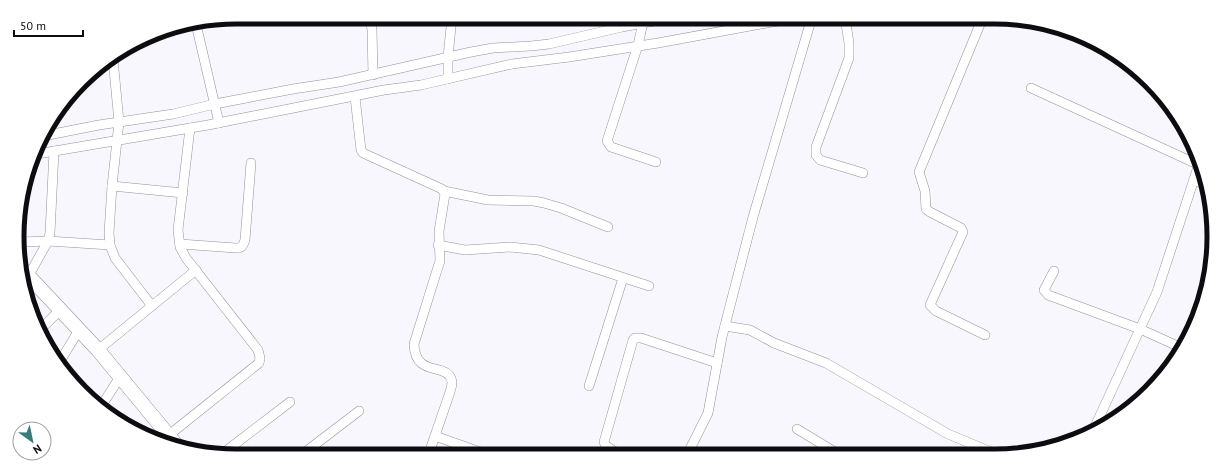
<svg xmlns="http://www.w3.org/2000/svg" width="1231" height="473" font-family="'PT Sans',sans-serif">
<rect width="100%" height="100%" fill="#f7f7fd"/>
<g fill="none" stroke-linecap="round" stroke-linejoin="round">
<g stroke="#9492a0" stroke-width="10">
<g id="street">
<polyline points="370,17 372,30 373,75"/>
<polyline points="845,17 849,43 849,58 816,147 816,155 820,160 863,173"/>
<polyline points="983,17 919,172 925,191 926,209 930,212 961,228 963,232 930,305 936,311 985,335"/>
<polyline points="644,18 638,45 607,141 611,147 656,162"/>
<polyline points="196,24 219,123"/>
<polyline points="113,59 119,122 112,186 109,233 110,245 115,258 152,306"/>
<polyline points="448,79 448,57 452,17"/>
<polyline points="1031,88 1197,164"/>
<path d="M355,97l6,53 2,3 79,36 3,5 -6,37 1,30 -2,6 -24,77c1,35 35,17 38,38 0,3 -1,7 -2,10l-22,64"/>
<polyline points="43,136 99,125 173,114 215,104 293,89 339,82 471,52 493,48 531,46 549,44 622,27 675,17"/>
<polyline points="37,154 208,125 384,90 421,85 512,64 569,57 658,43 799,17"/>
<polyline points="1194,180 1204,184"/>
<polyline points="112,186 183,193"/>
<polyline points="444,191 488,200 534,201 544,203 561,208 608,227"/>
<polyline points="20,242 48,241 110,245"/>
<path d="M180,244l56,4c6,0 7,-2 9,-8l6,-77"/>
<polyline points="438,245 465,250 510,247 539,250 649,286"/>
<polyline points="1054,271 1044,290 1048,295 1140,329 1182,348"/>
<polyline points="29,275 48,241 50,233 54,151"/>
<polyline points="725,326 750,330 774,343 826,363 948,434 996,454"/>
<polyline points="42,328 60,310"/>
<polyline points="98,350 196,270"/>
<polyline points="59,363 79,330"/>
<polyline points="589,386 623,278"/>
<polyline points="100,408 120,377"/>
<polyline points="797,429 840,455"/>
<polyline points="1092,433 1157,292 1198,167"/>
<polyline points="169,435 259,363 260,358 258,350 186,258 180,247 178,230 190,128"/>
<polyline points="435,436 483,453 485,455"/>
<polyline points="222,454 290,402"/>
<polyline points="620,455 606,446 604,442 633,340 635,338 641,338 717,363"/>
<polyline points="687,455 708,413 722,337 753,217 812,17"/>
<polyline points="300,456 359,411"/>
</g>
</g>
<g stroke="#9492a0" stroke-width="15">
<polyline id="primary" points="21,268 98,350 179,448"/>
</g>
<use href="#street" stroke="#fff" stroke-width="9"/>
<use href="#primary" stroke="#fff" stroke-width="14"/>
</g>
<path d="M0 0H1231V473H0ZM236 24H995A212 212 0 0 1 1207 236V237A212 212 0 0 1 995 449H236A212 212 0 0 1 24 237V236A212 212 0 0 1 236 24Z" fill="#fff" fill-rule="evenodd"/>
<path fill="none" stroke="#0d0c11" stroke-width="5" d="M236 24H995A212 212 0 0 1 1207 236V237A212 212 0 0 1 995 449H236A212 212 0 0 1 24 237V236A212 212 0 0 1 236 24Z"/>
<g transform="translate(32 441) rotate(147)"><circle r="19" fill="#ffffff" stroke="#9e9ea0"/>
<path d="M0-3L7 15L0 10L-7 15Z" fill="#347d7b"/>
<text y="-6" font-size="11" font-weight="bold" text-anchor="middle" fill="#0d0c11">N</text>
</g>
<path d="M14 30v6h69v-6" fill="none" stroke="#0d0c11" stroke-width="2"/>
<text x="20" y="30" font-size="12" fill="#0d0c11" stroke="#ffffff" stroke-width="3" paint-order="stroke">50 m</text>
</svg>
